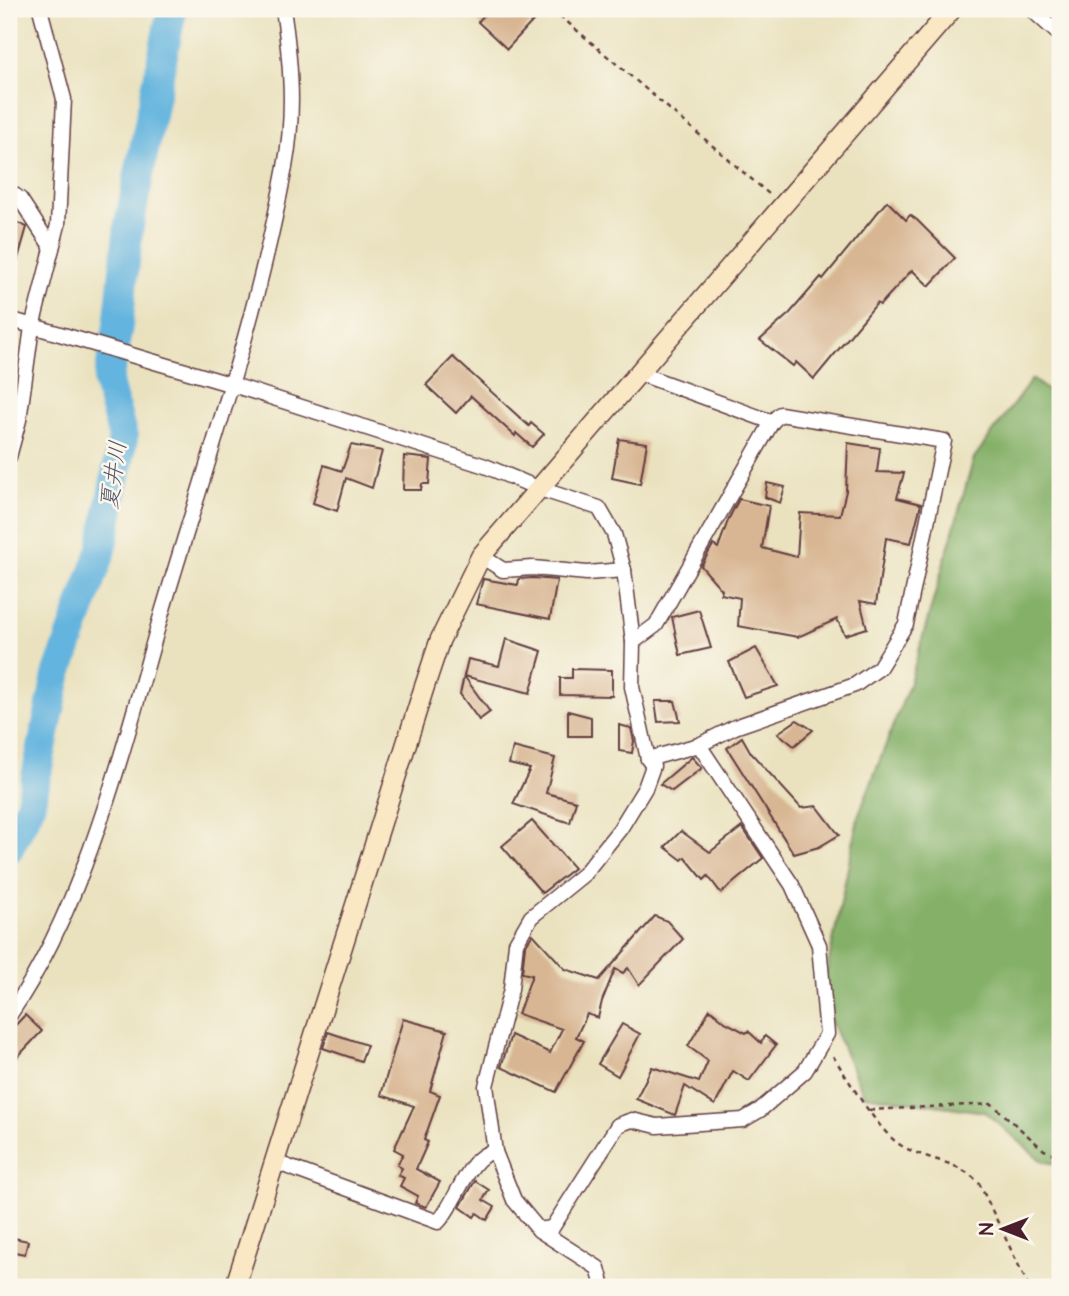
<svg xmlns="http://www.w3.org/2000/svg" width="1069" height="1296" font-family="'Architects Daughter','Klee One',sans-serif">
<rect width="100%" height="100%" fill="#fbf7ec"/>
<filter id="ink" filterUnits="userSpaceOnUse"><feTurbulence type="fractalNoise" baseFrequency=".0143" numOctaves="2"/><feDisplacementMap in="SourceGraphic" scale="14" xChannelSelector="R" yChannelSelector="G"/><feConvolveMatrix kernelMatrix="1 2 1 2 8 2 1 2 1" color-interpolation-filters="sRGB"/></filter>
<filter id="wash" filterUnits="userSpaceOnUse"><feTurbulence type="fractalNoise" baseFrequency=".00686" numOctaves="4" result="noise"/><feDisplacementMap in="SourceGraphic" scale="28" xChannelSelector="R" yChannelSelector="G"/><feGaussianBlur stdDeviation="1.57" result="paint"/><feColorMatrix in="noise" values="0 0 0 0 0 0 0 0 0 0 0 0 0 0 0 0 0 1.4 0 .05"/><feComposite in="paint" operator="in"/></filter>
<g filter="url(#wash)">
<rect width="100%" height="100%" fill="#eae2bf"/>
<polygon fill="#84b067" stroke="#676849" stroke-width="2" points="1032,379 1060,400 1060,1165 1042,1161 985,1112 864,1095 821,1000 859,814 909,685 974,458"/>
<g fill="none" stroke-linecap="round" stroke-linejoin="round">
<polyline stroke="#63b4de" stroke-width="30" points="9,848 30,806 57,676 102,549 123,438 108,383 118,326 129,225 172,9"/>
</g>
<g id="blocks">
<g fill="#d8b693">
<polygon points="489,9 520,9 533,21 507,49 478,22"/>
<polygon points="887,201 906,220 910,215 917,220 955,258 929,286 912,270 880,305 877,303 814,379 796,362 793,366 760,340 790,313 821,277 823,279"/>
<polygon points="9,219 27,227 13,276 9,276"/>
<polygon points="453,357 529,426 531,423 544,434 532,447 516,433 515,436 471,396 456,413 426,385"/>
<polygon points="619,439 647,443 640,484 612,478"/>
<polygon points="848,443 880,448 877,472 904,473 897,498 921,504 911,543 886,538 876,604 860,601 867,628 845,635 837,619 798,637 738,626 740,598 721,594 722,590 701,566 713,545 718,548 729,518 739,499 769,506 762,548 797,557 800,513 840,515 846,491"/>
<polygon points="351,445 382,451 372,488 346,478 337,511 313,503 324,465 342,471"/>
<polygon points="404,456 431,459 429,484 422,484 421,490 403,490"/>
<polygon points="767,483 785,487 780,503 765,497"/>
<polygon points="533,578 557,580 550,619 476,604 483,579 518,585 519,579"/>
<polygon points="699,610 711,648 680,655 672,617"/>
<polygon points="506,639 542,651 530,693 464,676 468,659 499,666"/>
<polygon points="756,648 778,686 744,697 729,662"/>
<polygon points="572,669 612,670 612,696 560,695 560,678 572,678"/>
<polygon points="464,676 490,712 479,720 460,694"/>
<polygon points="655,701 675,701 680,721 658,722"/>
<polygon points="568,711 591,717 591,736 568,736"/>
<polygon points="797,720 813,730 794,746 778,733"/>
<polygon points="619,725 631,728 634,741 632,753 619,751"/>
<polygon points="742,737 751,753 801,808 817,806 839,835 819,847 794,854 727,748"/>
<polygon points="513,747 555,758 546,793 576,801 570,823 513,804 530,769 509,764"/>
<polygon points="692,757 702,768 672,791 660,784"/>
<polygon points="532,821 574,868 542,893 502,846"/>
<polygon points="742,827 763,858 721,893 708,876 704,880 685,857 682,860 665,847 681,831 710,852"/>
<polygon points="655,916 667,921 683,939 639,985 628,968 623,973 615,969 602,1001 598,1018 587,1014 576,1037 584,1041 556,1092 501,1067 511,1035 550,1053 562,1029 518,1014 532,975 522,973 525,946 533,934 565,969 599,980"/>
<polygon points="710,1009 725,1022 746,1033 748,1031 761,1043 765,1036 776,1045 749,1081 733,1071 715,1105 685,1086 675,1115 636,1099 652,1067 699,1082 708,1061 688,1046"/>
<polygon points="25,1015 42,1031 9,1066 9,1032"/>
<polygon points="403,1019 447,1031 430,1091 440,1095 424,1140 428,1142 416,1169 440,1182 426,1207 415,1203 418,1196 400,1186 404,1178 398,1175 402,1168 397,1165 403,1154 394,1149 414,1106 381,1095"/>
<polygon points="622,1024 640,1034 618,1076 598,1064"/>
<polygon points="328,1032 367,1045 361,1061 323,1048"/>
<polygon points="475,1181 489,1190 483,1200 495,1207 487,1220 477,1213 474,1217 460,1207"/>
<polygon points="9,1237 28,1241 25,1254 9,1251"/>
</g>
</g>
</g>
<g filter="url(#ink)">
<use href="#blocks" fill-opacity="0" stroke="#623c41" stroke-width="2"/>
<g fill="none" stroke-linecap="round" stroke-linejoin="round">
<g stroke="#623c41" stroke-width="17">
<g id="street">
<polyline points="1031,9 1060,35"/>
<polyline points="9,191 20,199 52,248"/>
<polyline points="9,319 233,385 485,466 540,489 599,508 614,534 624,570 633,642 632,687 648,759 653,766 645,788 620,829 584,874 531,917 516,943 511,989 486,1086 495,1152 514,1200 539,1230 552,1228 618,1125 632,1120 657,1126 743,1120 760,1110 805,1071 827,1034 819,945 792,885 699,745"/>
<polyline points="638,373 772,422 780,414 944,441 906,624 879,668 855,685 735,727 699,745 648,759"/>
<polyline points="9,457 19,420 32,327 58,225 64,99 40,9"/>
<polyline points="481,556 503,570 533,568 587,573 624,570"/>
<polyline points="633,642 656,625 772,422"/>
<path d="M9,1016c76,-110 115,-271 152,-400 44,-149 96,-296 124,-449 10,-53 6,-106 -2,-158"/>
<path d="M275,1162l163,60c18,-18 31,-70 57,-70"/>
<polyline points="539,1230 598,1268 603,1287"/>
</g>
</g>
<g stroke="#623c41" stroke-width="22">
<polyline id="secondary" points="235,1287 423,691 440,640 481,556 952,9"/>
</g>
<g stroke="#623c41" stroke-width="2.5" stroke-dasharray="5 5" stroke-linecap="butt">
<polyline points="552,9 769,194"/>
<path d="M833,1056c15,23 46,77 69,90 26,15 56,14 77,37l50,104"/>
<polyline points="869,1110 992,1104 1044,1150 1060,1157"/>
</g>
<use href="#street" stroke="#fff" stroke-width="14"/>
<use href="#secondary" stroke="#fae7c3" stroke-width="19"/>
</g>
</g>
<g text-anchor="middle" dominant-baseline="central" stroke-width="5" stroke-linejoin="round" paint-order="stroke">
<g font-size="23" font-style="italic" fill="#53536a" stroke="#fbf7ec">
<text transform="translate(114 475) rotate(-82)">夏井川</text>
</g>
</g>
<rect width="1069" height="1296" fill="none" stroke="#fbf7ec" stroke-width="35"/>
<g transform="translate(1003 1229) rotate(270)" stroke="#fbf7ec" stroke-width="5" paint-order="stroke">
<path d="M0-5L12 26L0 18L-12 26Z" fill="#4a1f2b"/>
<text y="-10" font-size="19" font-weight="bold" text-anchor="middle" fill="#4a1f2b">N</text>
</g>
</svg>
